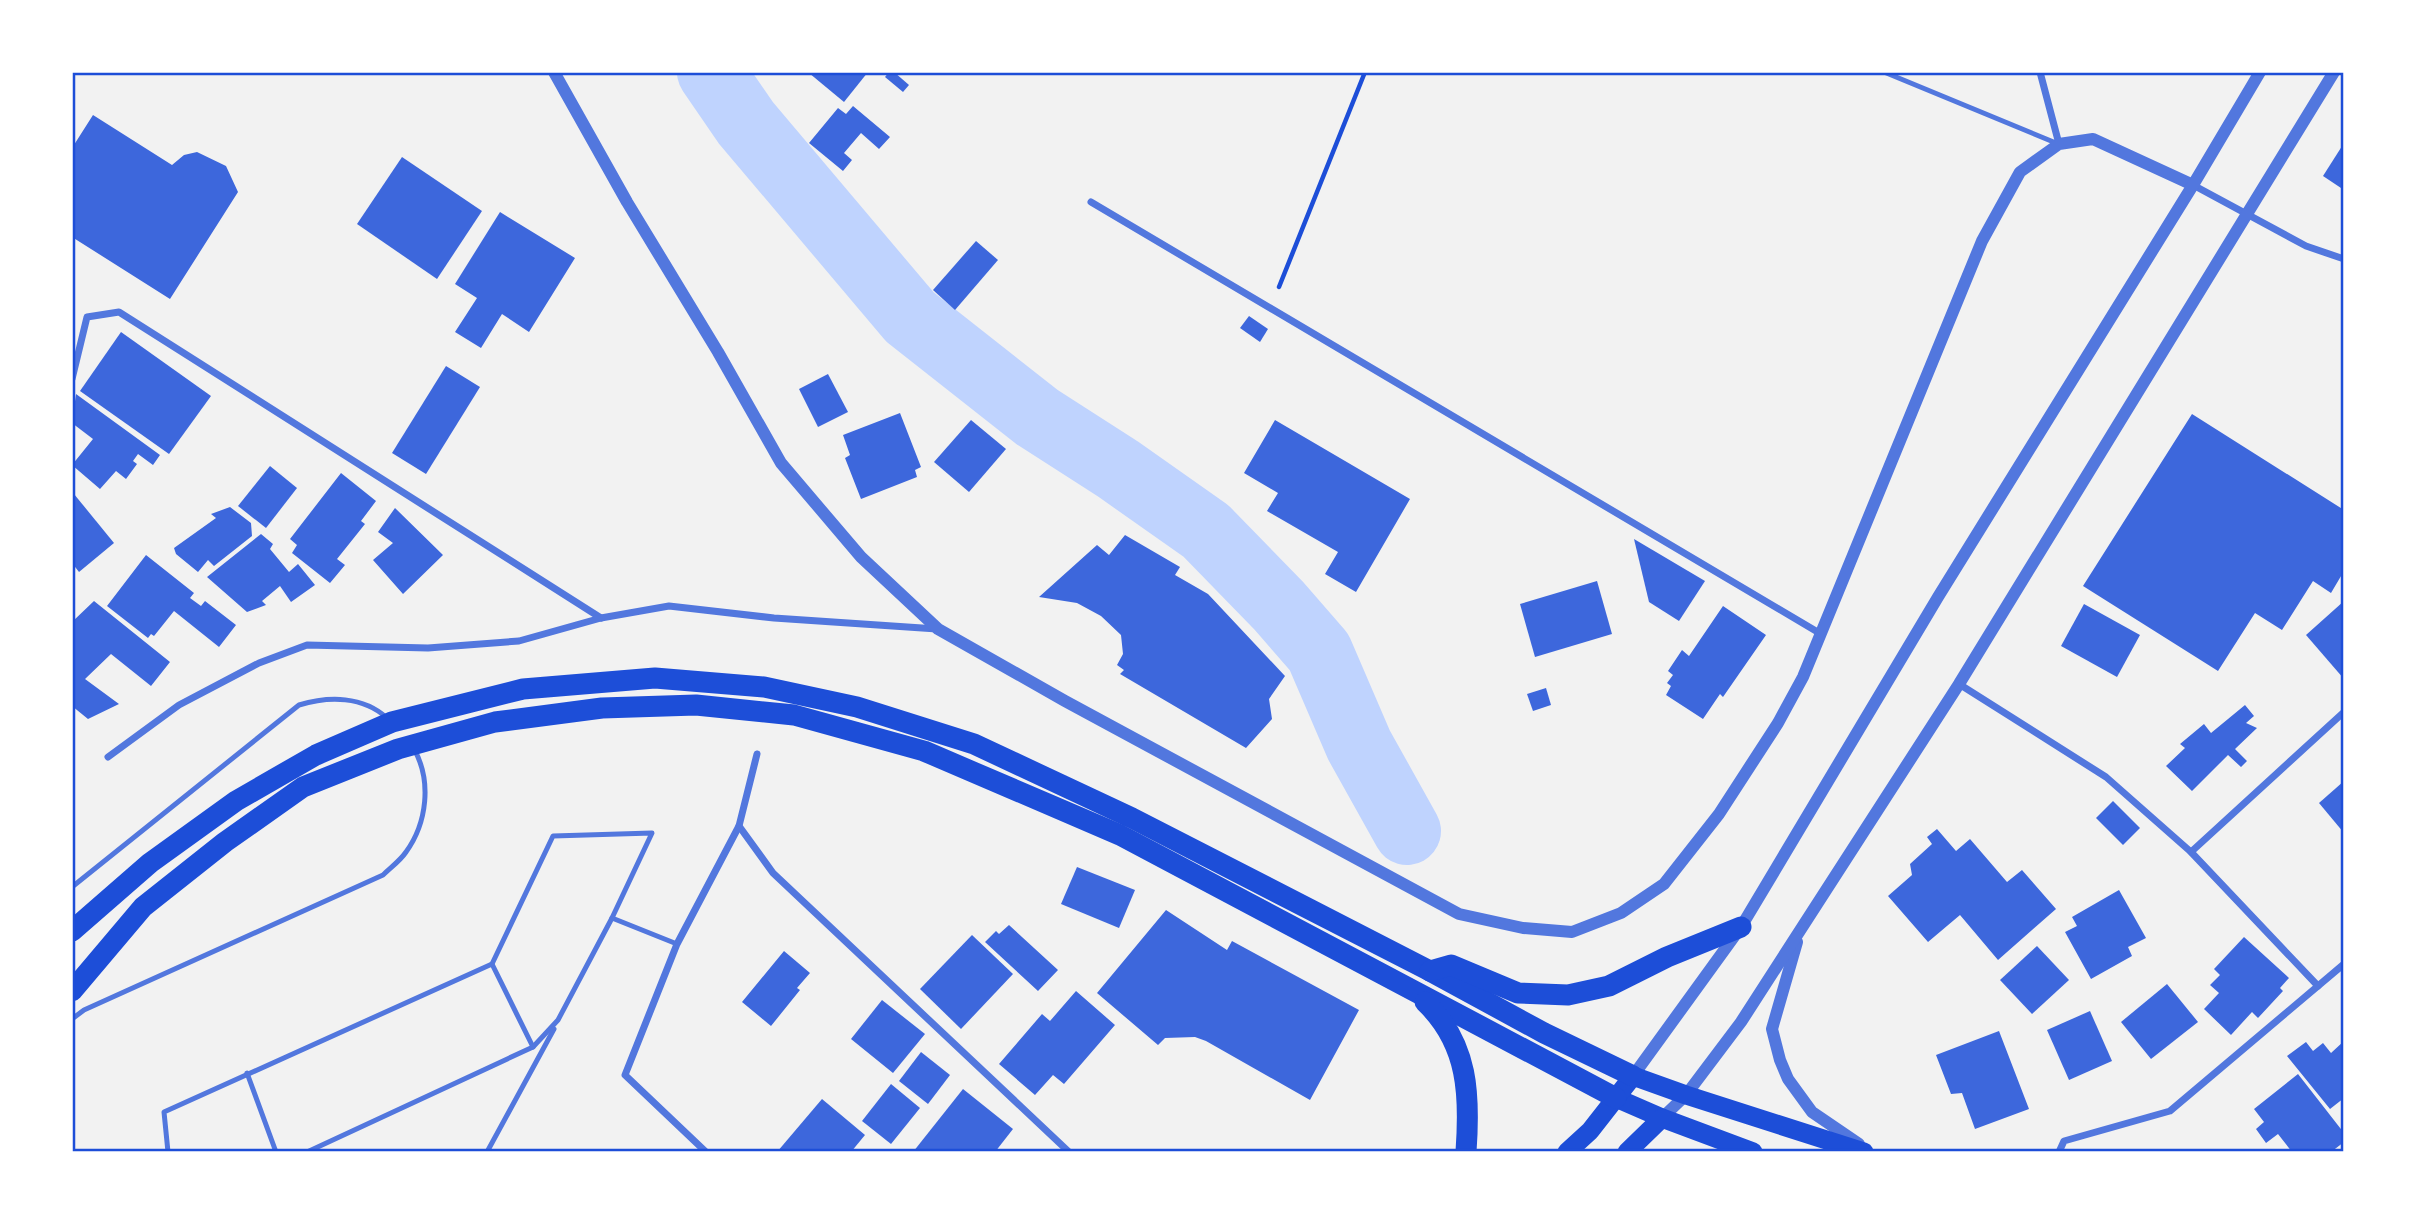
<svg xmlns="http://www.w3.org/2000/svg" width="2416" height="1224" font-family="'Varela Round',sans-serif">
<rect width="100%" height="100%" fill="#f2f2f2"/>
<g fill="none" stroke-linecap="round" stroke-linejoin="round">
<polyline stroke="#bfd3fe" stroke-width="68" points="711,72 746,123 910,317 1037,417 1118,469 1206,531 1279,606 1319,652 1359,745 1407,831"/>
</g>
<g fill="#3d67dc">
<polygon points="810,72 868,72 844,102 809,73"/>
<polygon points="889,72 894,72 909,85 903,92 885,77"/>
<polygon points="853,106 890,137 879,149 861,133 844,153 852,160 843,171 809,143 838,108 846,114"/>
<polygon points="93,115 172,165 184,155 197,152 226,166 238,192 170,299 72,237 72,148"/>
<polygon points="2344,143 2344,190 2323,176"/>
<polygon points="402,157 482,211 437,279 357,224"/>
<polygon points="500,212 575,258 529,332 502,314 481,348 455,332 477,298 455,284"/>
<polygon points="976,241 998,260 955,310 933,290"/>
<polygon points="1249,316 1268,329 1260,342 1240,328"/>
<polygon points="121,332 211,396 169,454 80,391"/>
<polygon points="446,366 480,387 426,474 392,453"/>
<polygon points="828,374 848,412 818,427 799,389"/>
<polygon points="76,394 160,455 153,465 138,454 133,461 137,464 126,479 116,471 100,489 72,465 93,439 72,423"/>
<polygon points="900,413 921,467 915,470 917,477 861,499 845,458 850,455 843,435"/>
<polygon points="2192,414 2344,510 2344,571 2331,593 2313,581 2282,630 2255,613 2218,671 2083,586"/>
<polygon points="971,420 1006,449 969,492 934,462"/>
<polygon points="1275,420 1410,499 1356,592 1325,574 1338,552 1267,511 1278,493 1244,473"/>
<polygon points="270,466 297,488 266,528 238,506"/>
<polygon points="341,473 376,501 361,521 365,524 337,559 345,565 330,583 292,553 297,545 290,539"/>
<polygon points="74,494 114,543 79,572 72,563 72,496"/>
<polygon points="230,507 251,523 252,536 214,566 208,560 198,572 176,554 174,548 216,518 211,514"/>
<polygon points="395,508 443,555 403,594 373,560 393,543 378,532"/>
<polygon points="261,534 273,544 270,549 289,572 298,564 315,585 291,602 280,586 262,601 266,605 247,612 207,577"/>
<polygon points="1125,535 1180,567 1175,575 1208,594 1285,676 1269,699 1272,719 1246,748 1120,674 1124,670 1117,665 1123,654 1121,635 1101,616 1077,603 1039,597 1097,545 1109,555"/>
<polygon points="1634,539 1705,581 1679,621 1649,602"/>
<polygon points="146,555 194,593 190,598 201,606 205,601 236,625 219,647 174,611 154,636 151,634 148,638 107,606"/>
<polygon points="1597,581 1612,634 1535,657 1520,604"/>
<polygon points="94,601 170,662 151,686 111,654 85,679 119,704 88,719 72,706 72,622"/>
<polygon points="2344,601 2344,679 2306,635"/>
<polygon points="2084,604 2140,635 2117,677 2061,646"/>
<polygon points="1723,606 1766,635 1723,697 1720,694 1703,719 1666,695 1671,686 1667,683 1673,675 1668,671 1682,650 1689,656"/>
<polygon points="1546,688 1551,705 1533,711 1527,694"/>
<polygon points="2245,705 2254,716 2246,723 2257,728 2235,749 2247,761 2241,767 2228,755 2192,791 2166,766 2185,748 2180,744 2204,724 2211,733"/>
<polygon points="2344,781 2344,833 2319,803"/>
<polygon points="2113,801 2140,828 2123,845 2096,818"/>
<polygon points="1937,829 1956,851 1970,839 2007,882 2022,870 2056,909 1998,960 1960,915 1928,942 1888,896 1912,875 1910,864 1932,844 1927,837"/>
<polygon points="1077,867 1135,890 1119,928 1061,904"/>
<polygon points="2119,890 2146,938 2128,947 2132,956 2091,979 2065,932 2077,926 2072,917"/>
<polygon points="1166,910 1227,950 1232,941 1359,1010 1310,1100 1206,1041 1195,1037 1165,1038 1158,1045 1097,993"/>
<polygon points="1009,925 1058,970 1038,991 985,942 996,931 999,934"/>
<polygon points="972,935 1013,974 961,1029 920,989"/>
<polygon points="2244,937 2289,978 2280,988 2283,991 2258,1018 2252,1012 2231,1035 2204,1009 2219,993 2210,985 2220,975 2214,969"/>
<polygon points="2037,946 2069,980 2032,1014 2000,980"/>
<polygon points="784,951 810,973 797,988 800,990 771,1026 742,1002"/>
<polygon points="2167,984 2198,1022 2151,1059 2121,1022"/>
<polygon points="1076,991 1115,1025 1064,1084 1053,1075 1035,1095 999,1064 1042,1014 1050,1021"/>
<polygon points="882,1000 925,1034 893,1073 851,1039"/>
<polygon points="2090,1011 2112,1061 2069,1080 2047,1030"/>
<polygon points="1999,1031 2029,1109 1975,1129 1962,1093 1951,1094 1936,1055"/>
<polygon points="2344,1041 2344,1098 2330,1109 2287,1056 2306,1042 2313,1051 2323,1043 2331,1053"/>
<polygon points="921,1052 950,1075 928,1104 899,1081"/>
<polygon points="2298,1074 2344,1133 2344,1142 2331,1152 2292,1152 2278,1134 2266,1143 2256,1129 2264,1122 2254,1109"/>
<polygon points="891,1084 920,1108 891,1144 862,1121"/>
<polygon points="963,1089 1013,1129 995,1152 913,1152"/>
<polygon points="822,1099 865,1135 851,1152 777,1152"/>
</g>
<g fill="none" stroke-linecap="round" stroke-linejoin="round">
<polyline stroke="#1d4ed8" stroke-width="4.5" points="1279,287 1365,72"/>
<g stroke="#5277de" stroke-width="5">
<polyline points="1884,72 2056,143"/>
<path d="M72,887l227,-182c30,-9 64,-9 88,13"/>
<polyline points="612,918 677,944"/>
<polyline points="492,964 533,1047"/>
<path d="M72,1019l12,-9 299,-135c7,-7 17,-14 23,-23 21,-29 26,-71 8,-103"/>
<polyline points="247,1073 276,1152"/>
<polyline points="168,1152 164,1112 492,964 553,836 652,833 612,918 558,1020 533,1047 307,1152"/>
<polyline points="487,1152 554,1029"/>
</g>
<g stroke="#5277de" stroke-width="7">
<polyline points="2040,72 2059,144"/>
<polyline points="2193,185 2306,246 2344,259"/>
<polyline points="1091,202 1821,634"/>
<polyline points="72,379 87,317 119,312 601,618"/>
<polyline points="1959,684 2106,777 2191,852 2318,986"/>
<polyline points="757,754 739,826 773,873 1069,1152"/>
<polyline points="108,757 179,705 259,663 307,645 428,648 519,641 601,618 669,606 774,618 937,629"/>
<polyline points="2191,852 2344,712"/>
<polyline points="706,1152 625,1075 677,944 739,826"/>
<polyline points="2059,1152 2064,1141 2170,1111 2344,964"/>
</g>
<g stroke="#5277de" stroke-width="12">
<polyline points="554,72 627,202 718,352 781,463 861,557 938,629 1065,701 1459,914 1523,928 1572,932 1621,913 1664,884 1719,814 1778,723 1803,677 1982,241 2020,172 2059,144 2093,139 2193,185"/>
<polyline points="1797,942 1772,1029 1780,1060 1788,1079 1812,1112 1859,1144"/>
<polyline points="1633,1076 1741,927 1938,597 2193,185 2260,72"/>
<polyline points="1662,1118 1686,1095 1741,1022 1959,684 2334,72"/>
</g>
<g stroke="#1d4ed8" stroke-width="19">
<polyline points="1616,1098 1662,1118 1753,1152"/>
<polyline points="1567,1152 1590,1131 1633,1076 1686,1095 1864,1152"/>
<polyline points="1627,1152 1662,1118"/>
</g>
<g stroke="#1d4ed8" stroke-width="21">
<polyline points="72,931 150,863 236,801 316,755 392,722 523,689 655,678 764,687 857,707 974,744 1132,818 1430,971 1544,1033 1633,1076"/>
<polyline points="1430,971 1451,965 1518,993 1568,995 1609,986 1667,957 1741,927"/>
<polyline points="72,991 143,907 225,842 303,787 398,749 495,722 602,708 696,705 794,715 924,751 1120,835 1616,1098"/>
<path d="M1425,1002c44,42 45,94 41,150"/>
</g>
</g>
<rect width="2416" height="1224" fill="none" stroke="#ffffff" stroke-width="147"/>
<rect x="74" y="74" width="2268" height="1076" fill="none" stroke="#1d4ed8" stroke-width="2.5"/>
</svg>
